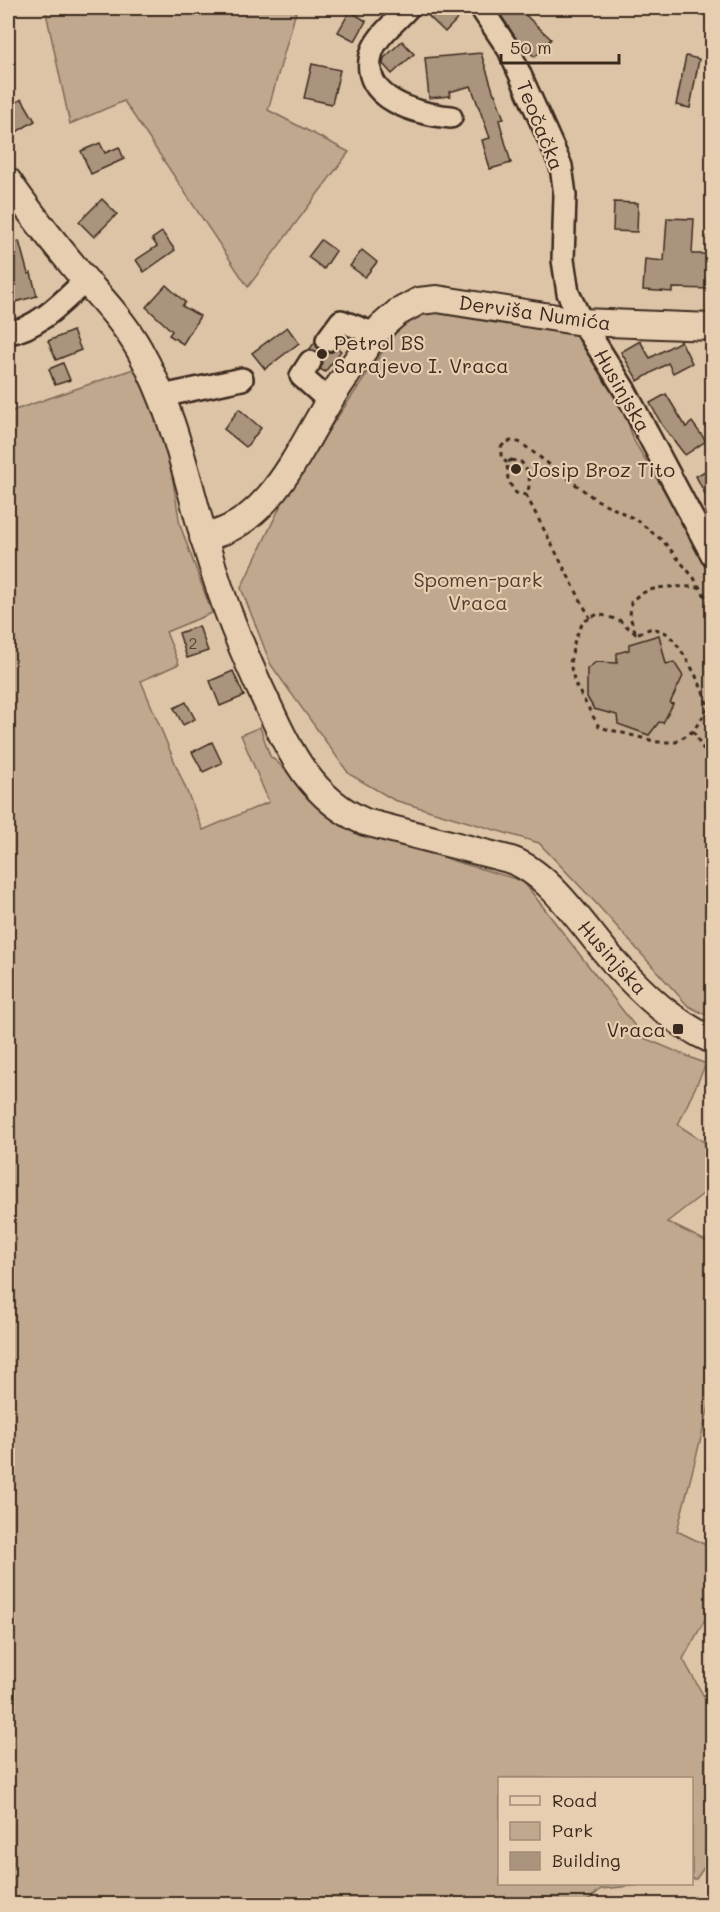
<svg xmlns="http://www.w3.org/2000/svg" width="720" height="1912" font-family="Mali,sans-serif">
<rect width="100%" height="100%" fill="#dec4a7"/>
<filter id="ink" filterUnits="userSpaceOnUse"><feTurbulence type="fractalNoise" baseFrequency=".0167" numOctaves="2"/><feDisplacementMap in="SourceGraphic" scale="12" xChannelSelector="R" yChannelSelector="G"/><feConvolveMatrix kernelMatrix="1 2 1 2 8 2 1 2 1" color-interpolation-filters="sRGB"/></filter>
<g filter="url(#ink)">
<g fill="#bfa88e" stroke="#7d6956" stroke-width="1.5">
<polygon points="45,8 297,8 268,110 349,152 248,287 124,101 70,124"/>
<polygon points="414,306 593,317 634,441 692,537 712,577 712,1018 688,1006 593,900 539,843 394,800 349,774 271,665 241,588 290,486"/>
<polygon points="142,366 166,437 180,525 212,613 166,632 179,664 141,681 203,830 269,802 241,735 260,727 270,756 331,809 454,861 523,881 644,1038 706,1064 678,1125 712,1147 712,1187 667,1222 712,1244 712,1395 677,1531 712,1548 712,1607 683,1659 712,1711 712,1856 696,1879 692,1879 692,1778 500,1778 500,1884 652,1884 601,1889 584,1904 8,1904 8,410 9,412"/>
</g>
<g fill="#aa947d" stroke="#3b2a1e" stroke-width="1.5">
<polygon points="420,8 468,8 445,32"/>
<polygon points="496,8 518,8 551,39 535,57 519,43"/>
<polygon points="350,11 366,21 355,41 338,32"/>
<polygon points="402,41 414,54 392,74 383,64 384,58"/>
<polygon points="481,53 494,94 495,94 504,119 499,120 511,163 490,169 482,140 490,138 471,86 449,92 450,96 429,98 425,58"/>
<polygon points="686,56 699,59 690,108 676,105"/>
<polygon points="312,64 340,70 332,104 304,98"/>
<polygon points="22,99 35,121 13,134 8,124 8,107"/>
<polygon points="100,143 105,153 119,147 124,159 91,174 81,151"/>
<polygon points="102,199 117,214 94,237 79,222"/>
<polygon points="614,202 638,203 637,232 613,231"/>
<polygon points="667,218 694,219 692,254 712,254 712,289 673,288 673,292 643,290 645,259 664,261"/>
<polygon points="162,232 175,250 144,272 136,260 157,246 152,239"/>
<polygon points="321,240 336,251 324,269 308,257"/>
<polygon points="19,241 28,274 31,273 37,296 8,304 8,245"/>
<polygon points="362,250 377,262 365,277 350,266"/>
<polygon points="166,285 185,302 182,306 200,316 183,344 169,335 172,331 146,307"/>
<polygon points="287,327 299,343 265,369 252,353"/>
<polygon points="73,331 81,350 56,360 48,341"/>
<polygon points="640,341 650,358 681,341 692,363 673,373 668,363 638,381 621,352"/>
<polygon points="315,342 319,350 325,353 332,352 337,348 341,351 325,372 320,369 323,363 321,356 316,351 309,350"/>
<polygon points="63,363 70,380 55,385 49,369"/>
<polygon points="666,394 686,427 692,422 706,441 685,455 662,425 650,403"/>
<polygon points="239,409 261,428 246,447 224,429"/>
<polygon points="712,467 712,508 696,476"/>
<polygon points="199,626 208,651 187,658 179,633"/>
<polygon points="659,635 666,664 674,662 683,676 670,703 673,704 663,723 659,722 649,735 618,724 617,715 594,709 587,697 587,669 596,662 617,663 617,653 629,650 629,644"/>
<polygon points="233,671 244,696 220,706 210,681"/>
<polygon points="186,702 195,719 183,725 174,708"/>
<polygon points="212,742 222,763 203,772 192,752"/>
</g>
<g fill="none" stroke-linecap="round" stroke-linejoin="round">
<g stroke="#3b2a1e" stroke-width="26">
<g id="minor">
<path d="M408,8c-12,14 -33,29 -37,47 -11,44 46,59 80,62"/>
<polyline points="481,8 509,50 561,166 565,195 563,260 568,293 582,322 624,389 712,555"/>
<path d="M8,333c31,-5 55,-32 78,-53"/>
<polyline points="327,340 341,321 375,334"/>
<polyline points="310,362 301,376 329,401"/>
<polyline points="162,396 242,379"/>
</g>
</g>
<g stroke="#3b2a1e" stroke-width="30">
<g id="major">
<path d="M8,181c23,34 51,68 78,100 19,21 39,43 53,68 36,63 49,137 70,206 15,51 35,100 58,148 23,50 45,96 98,119l143,37c42,12 79,74 108,105 28,31 58,59 96,76"/>
<path d="M203,537c65,-11 94,-83 125,-134 14,-24 32,-46 47,-69l7,-8 15,-13 22,-12 18,-2 145,23 130,5"/>
</g>
</g>
<g stroke="#3b2a1e" stroke-width="3" stroke-dasharray="4.5 4.5" stroke-linecap="butt">
<path d="M511,460l10,2c9,10 11,21 5,33l-10,-2 -8,-12 -1,-18z"/>
<path d="M507,463l-6,-6v-10c6,-7 12,-7 20,-4l74,56 42,21 27,22 30,36 18,30"/>
<polyline points="526,495 590,618"/>
<path d="M636,634l-17,-14 -21,-6 -15,8 -8,17 -5,24 5,21 24,43 59,15h18l17,-11 15,-22c-2,-18 -27,-65 -42,-76 -4,-2 -10,-4 -14,-5l-16,6 -6,-17 1,-15c17,-19 45,-15 68,-15"/>
<polyline points="693,731 712,764"/>
</g>
<use href="#minor" stroke="#e8ceb0" stroke-width="21"/>
<use href="#major" stroke="#e8ceb0" stroke-width="26"/>
</g>
</g>
<g fill="#3b2a1e" stroke="#e8ceb0" stroke-width="2">
<circle cx="322" cy="354" r="6"/>
<circle cx="516" cy="469" r="6"/>
<rect x="672" y="1023" width="12" height="12" rx="3"/>
</g>
<g text-anchor="middle" dominant-baseline="central" stroke-width="4.5" stroke-linejoin="round" paint-order="stroke">
<g font-size="16" fill="#574436">
<text x="193" y="642">2</text>
</g>
<g font-size="20" fill="#3b2a1e" stroke="#e8ceb0">
<text transform="translate(541 125) rotate(68)">Teočačka</text>
<text transform="translate(535 312) rotate(8)">Derviša Numića</text>
<text transform="translate(623 390) rotate(60)">Husinjska</text>
<text transform="translate(613 957) rotate(48)">Husinjska</text>
</g>
<g font-size="20" fill="#3b2a1e" stroke="#e8ceb0" text-anchor="start">
<text x="334" y="342">Petrol BS<tspan x="334" dy="23">Sarajevo I. Vraca</tspan></text>
<text x="528" y="469">Josip Broz Tito</text>
<text x="666" y="1029" text-anchor="end">Vraca</text>
</g>
<g font-size="20" fill="#4f3d2f" stroke="#e8ceb0">
<text x="478" y="579">Spomen-park<tspan x="478" dy="23">Vraca</tspan></text>
</g>
</g>
<rect width="720" height="1912" fill="none" stroke="#e8ceb0" stroke-width="30"/>
<rect x="15" y="15" width="690" height="1882" fill="none" stroke="#3b2a1e" stroke-width="2" filter="url(#ink)"/>
<rect x="498" y="1777" width="195" height="108" fill="#e8ceb0" stroke="#a38c76" stroke-width="1.5"/>
<rect x="510" y="1796" width="30" height="9" fill="#e8ceb0" stroke="#a38c76" stroke-width="1.5"/>
<text x="552" y="1807" font-size="18" fill="#3b2a1e">Road</text>
<rect x="510" y="1822" width="30" height="18" fill="#bfa88e" stroke="#a38c76" stroke-width="1.5"/>
<text x="552" y="1837" font-size="18" fill="#3b2a1e">Park</text>
<rect x="510" y="1852" width="30" height="18" fill="#aa947d" stroke="#a38c76" stroke-width="1.5"/>
<text x="552" y="1867" font-size="18" fill="#3b2a1e">Building</text>
<path d="M501 54v9h118v-9" fill="none" stroke="#3b2a1e" stroke-width="3"/>
<text x="510" y="54" font-size="18" fill="#3b2a1e" stroke="#e8ceb0" stroke-width="4.5" paint-order="stroke">50 m</text>
</svg>
